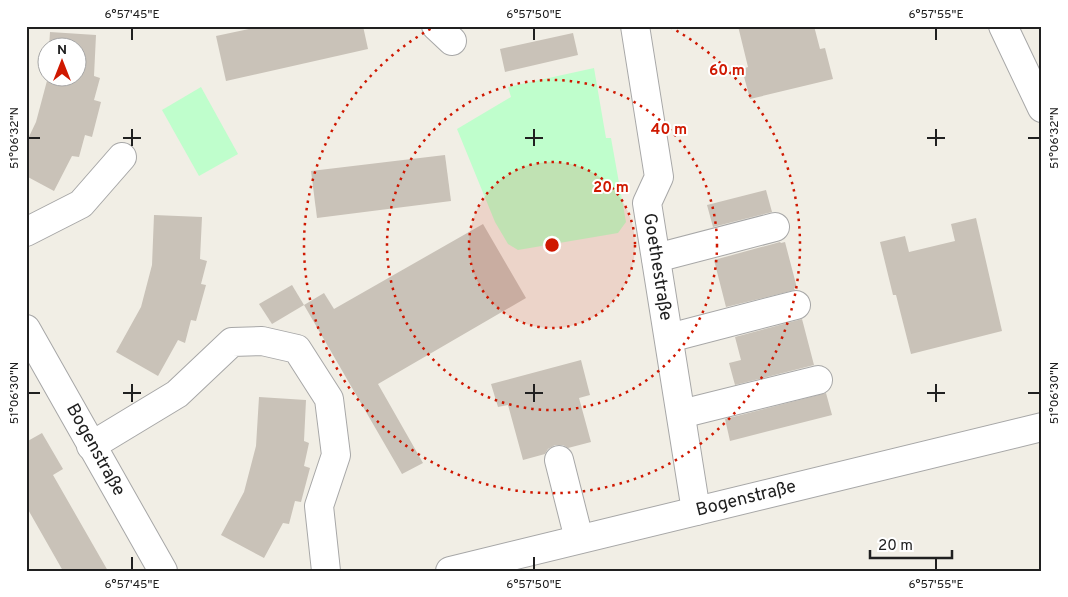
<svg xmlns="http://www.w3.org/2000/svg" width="1068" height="597" font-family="Overpass,sans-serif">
<rect width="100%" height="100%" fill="#f1eee5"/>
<g fill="#bffecc">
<polygon points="594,68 606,138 611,138 626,222 618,233 518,250 508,244 495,222 457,129 511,97 508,87"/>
<polygon points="201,87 238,154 199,176 162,110"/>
</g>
<g fill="#c9c2b8">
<polygon points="263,26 363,26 368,49 226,81 216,36"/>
<polygon points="738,26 814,26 820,49 825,48 833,79 750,99 742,69 748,67"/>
<polygon points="50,32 96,35 94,76 100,78 94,100 101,102 92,137 85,135 79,157 72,156 54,191 26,176 26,143 36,122 48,77 78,78 78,48 49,48"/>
<polygon points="573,33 578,55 505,72 500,49"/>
<polygon points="445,155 451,201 317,218 311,171"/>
<polygon points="766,190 772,212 713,227 707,205"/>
<polygon points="154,215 202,217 200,259 207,261 201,284 206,285 196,321 191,320 185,343 178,340 158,376 116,352 141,307 152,265"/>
<polygon points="976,218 1002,331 911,354 896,295 893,295 880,242 905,236 909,252 955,241 951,224"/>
<polygon points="483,224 526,298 378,384 423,463 402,474 304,305 324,293 334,309"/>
<polygon points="780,242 781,243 785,242 797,288 794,288 795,290 726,307 714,260"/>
<polygon points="292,285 304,305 272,324 259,304"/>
<polygon points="802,319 814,365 735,385 729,363 741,360 735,337"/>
<polygon points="581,360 590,395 579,398 591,442 568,448 563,445 555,445 548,449 545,454 523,460 508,405 498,407 491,384"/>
<polygon points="826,393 832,415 730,441 725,419"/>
<polygon points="259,397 306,400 304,441 309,443 304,466 310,468 301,502 295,501 289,524 283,523 264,558 221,535 244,492 256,446"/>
<polygon points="42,433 63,469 53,475 108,571 63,571 26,506 26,442"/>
</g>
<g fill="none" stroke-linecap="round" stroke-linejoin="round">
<g stroke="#a7a7a7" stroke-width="30">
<g id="minor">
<polyline points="436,26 452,41"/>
<polyline points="635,26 659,177 647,203 696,511"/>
<polyline points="1003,26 1042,108"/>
<polyline points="26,232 81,204 122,157"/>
<polyline points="656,258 775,227"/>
<polyline points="26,329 163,571"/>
<polyline points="669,338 796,305"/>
<polyline points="681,414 818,380"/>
<polyline points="91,446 177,394 232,342 262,341 297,349 329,399 336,455 319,506 326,571"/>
<polyline points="559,460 579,539"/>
<polyline points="450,571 1042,427"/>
</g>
</g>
<use href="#minor" stroke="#fff" stroke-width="28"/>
</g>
<path fill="none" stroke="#202020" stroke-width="2" d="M132,28v12M534,28v12M936,28v12M132,129v17M534,129v17M936,129v17M28,138h12M123,138h18M525,138h18M927,138h18M1028,138h12M132,384v18M534,384v18M936,384v18M28,393h12M123,393h18M525,393h18M927,393h18M1028,393h12M132,557v13M534,557v13M936,557v13"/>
<circle cx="552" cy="245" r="83" fill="#cf1800" fill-opacity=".12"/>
<g fill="none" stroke="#cf1800" stroke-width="2.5" stroke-dasharray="2.5 5">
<circle cx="552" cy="245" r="83"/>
<circle cx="552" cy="245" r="165"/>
<path d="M670 27A248 248 0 1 1 434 27"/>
</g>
<g text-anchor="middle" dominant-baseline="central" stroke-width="4" stroke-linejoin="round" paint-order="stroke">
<g font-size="18" fill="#202020" stroke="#fff">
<text transform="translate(657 267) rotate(81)">Goethestraße</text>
<text transform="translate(95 450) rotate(61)">Bogenstraße</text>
<text transform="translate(746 499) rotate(-14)">Bogenstraße</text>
</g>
</g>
<circle cx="552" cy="245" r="8" fill="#cf1800" stroke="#fff" stroke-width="2.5"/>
<g font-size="15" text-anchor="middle" font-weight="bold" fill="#cf1800" stroke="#fff" stroke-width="4" stroke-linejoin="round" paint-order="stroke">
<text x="727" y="75">60 m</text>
<text x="669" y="134">40 m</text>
<text x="611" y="192">20 m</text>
</g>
<rect width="1068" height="597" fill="none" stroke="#ffffff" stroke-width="55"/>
<g transform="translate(62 62)"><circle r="24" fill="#ffffff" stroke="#a6a6a6"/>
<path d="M0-4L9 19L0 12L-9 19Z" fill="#cf1800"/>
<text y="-8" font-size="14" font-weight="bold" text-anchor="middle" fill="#202020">N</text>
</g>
<path d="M870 550v8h82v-8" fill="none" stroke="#202020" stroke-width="2.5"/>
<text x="878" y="550" font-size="15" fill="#202020" stroke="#ffffff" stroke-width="4" paint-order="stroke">20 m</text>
<rect x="28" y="28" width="1012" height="542" fill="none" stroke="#202020" stroke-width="2"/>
<g font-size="12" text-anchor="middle" fill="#202020">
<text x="132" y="18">6°57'45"E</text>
<text x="534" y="18">6°57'50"E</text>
<text x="936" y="18">6°57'55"E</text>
<text transform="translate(14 138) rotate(-90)" y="4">51°06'32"N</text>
<text transform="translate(1054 138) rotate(-90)" y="4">51°06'32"N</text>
<text transform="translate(14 393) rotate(-90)" y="4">51°06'30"N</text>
<text transform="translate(1054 393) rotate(-90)" y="4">51°06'30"N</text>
<text x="132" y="588">6°57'45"E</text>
<text x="534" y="588">6°57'50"E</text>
<text x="936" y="588">6°57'55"E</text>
</g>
</svg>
